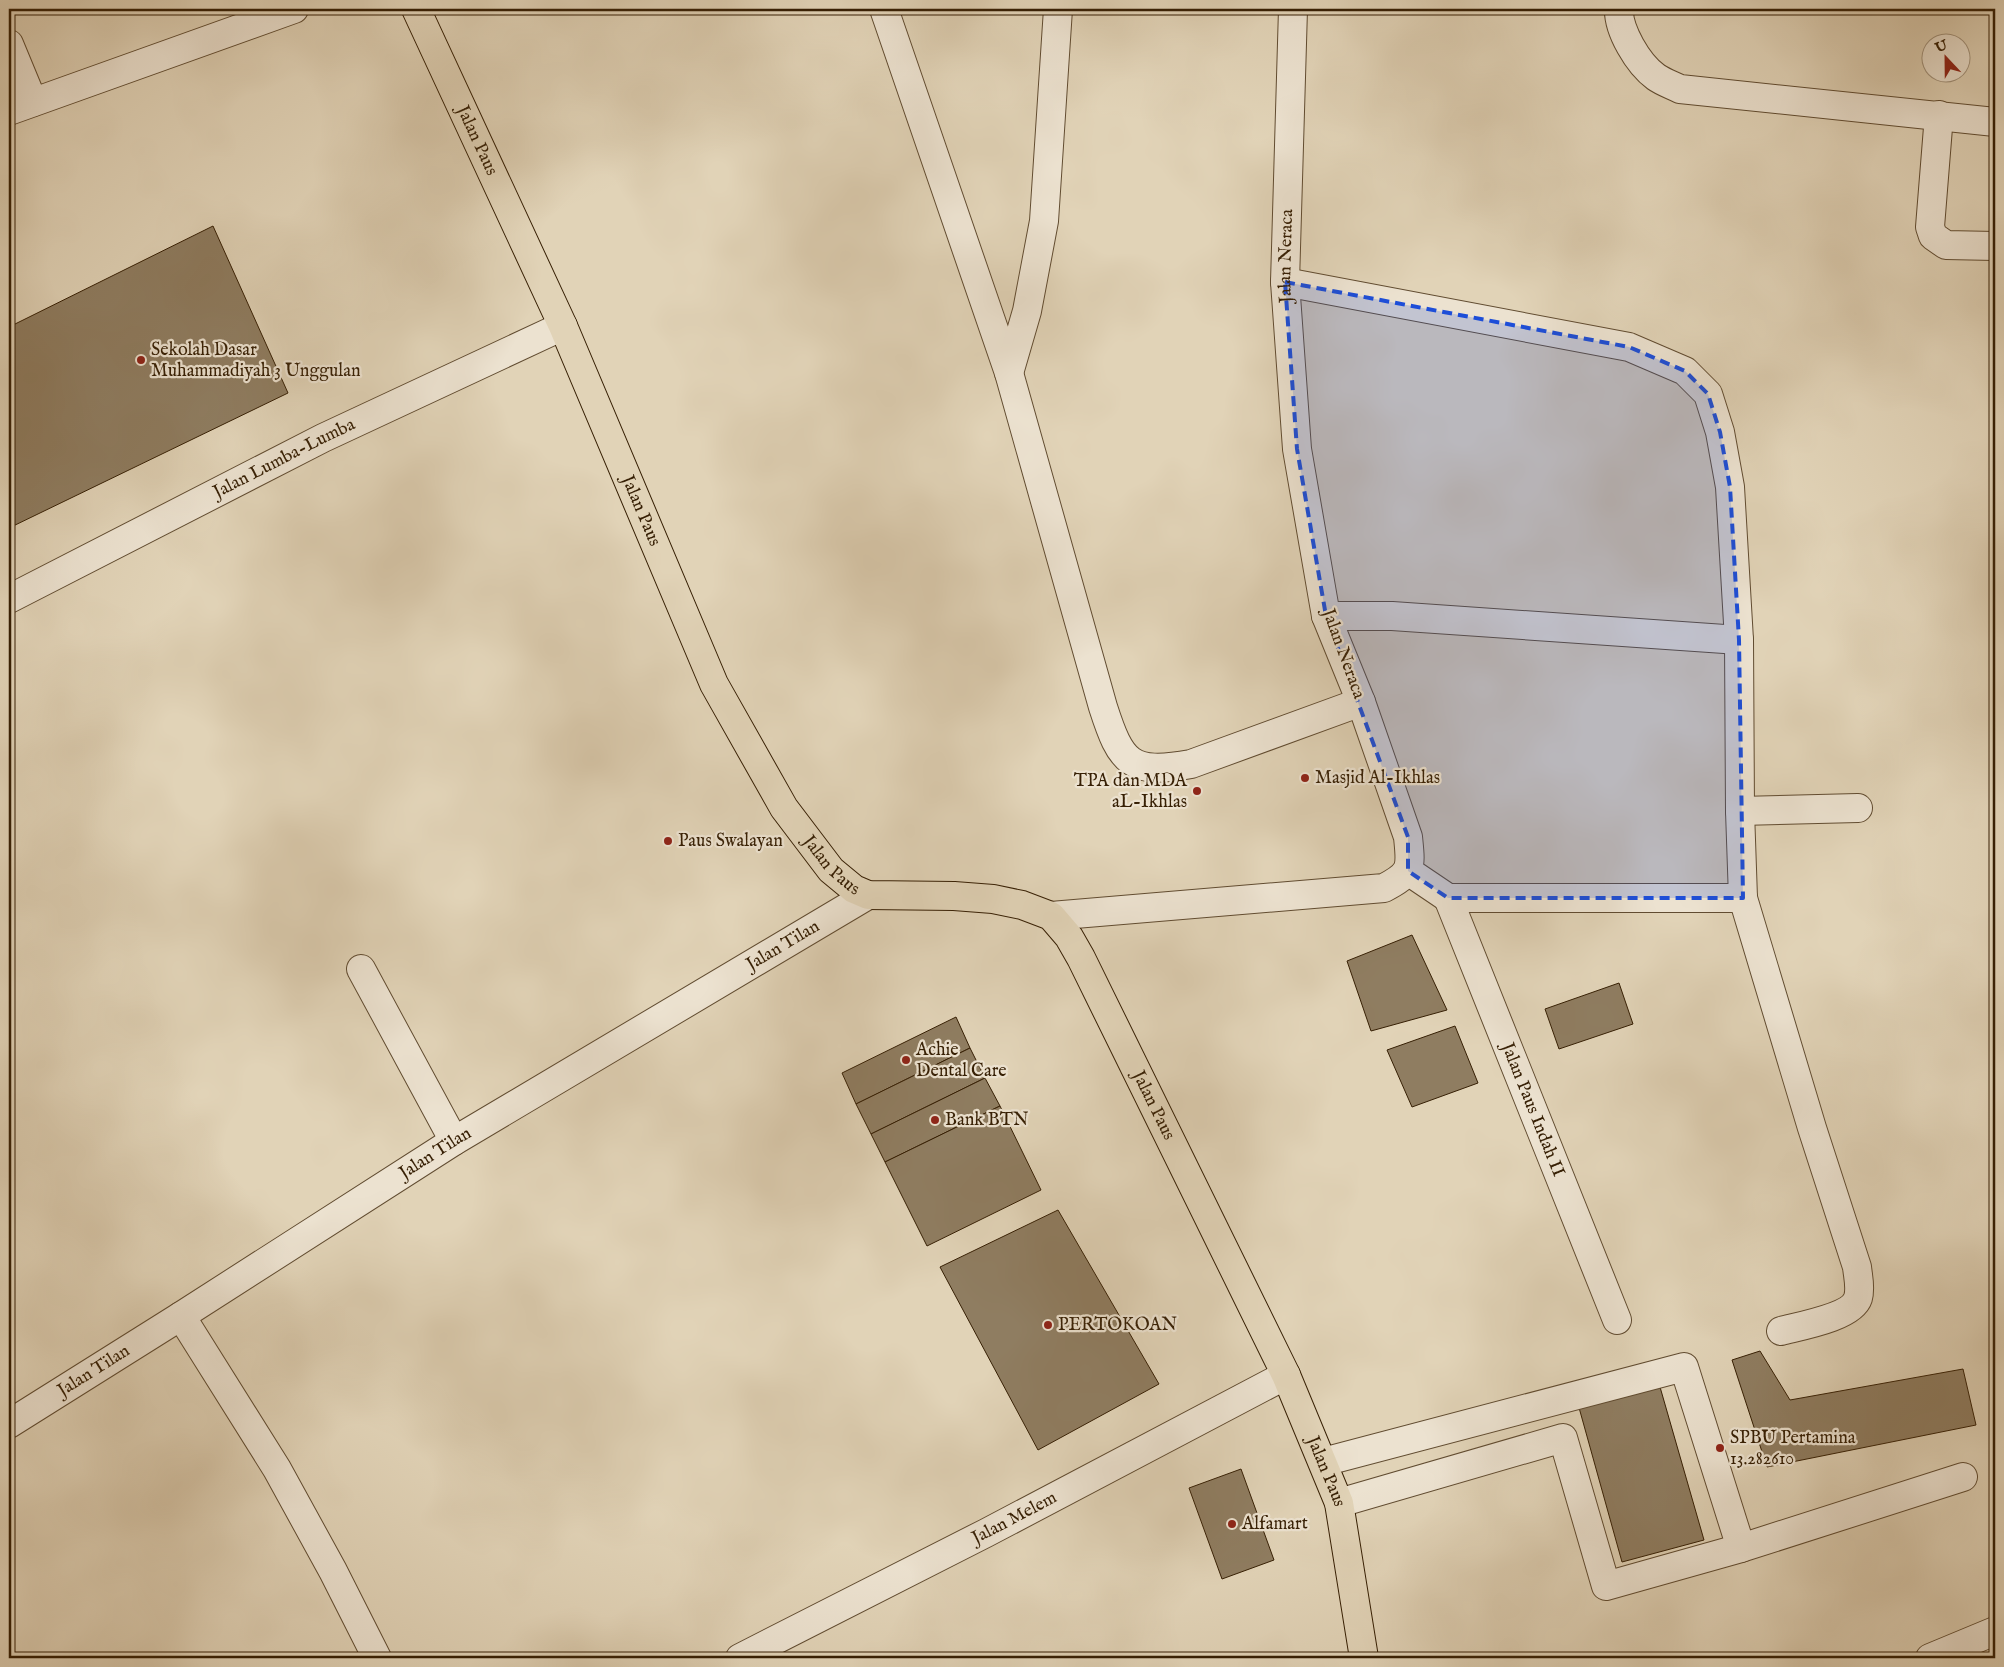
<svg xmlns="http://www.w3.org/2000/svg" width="2004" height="1667" font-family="'IM FELL English',serif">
<rect width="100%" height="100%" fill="#e1d3b7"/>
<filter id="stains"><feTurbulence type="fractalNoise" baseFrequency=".004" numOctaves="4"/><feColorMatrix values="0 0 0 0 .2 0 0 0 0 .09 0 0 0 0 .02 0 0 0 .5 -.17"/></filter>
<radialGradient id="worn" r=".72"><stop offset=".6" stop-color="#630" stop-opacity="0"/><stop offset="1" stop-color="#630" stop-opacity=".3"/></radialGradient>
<g fill="#8f7d61" stroke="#361f04">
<polygon points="213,226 288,393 9,528 9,327"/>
<polygon points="1412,935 1447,1010 1371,1031 1347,961"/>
<polygon points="1619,983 1633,1024 1559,1049 1545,1009"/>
<polygon points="956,1017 970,1048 856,1104 842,1073"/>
<polygon points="1455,1026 1478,1083 1412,1107 1387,1050"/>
<polygon points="970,1048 985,1078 871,1134 856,1104"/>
<polygon points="985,1078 1000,1106 885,1162 871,1134"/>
<polygon points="1000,1106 1041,1190 927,1246 885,1162"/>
<polygon points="1058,1210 1159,1384 1038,1450 940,1267"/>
<polygon points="1760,1351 1790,1400 1963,1369 1976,1425 1767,1467 1732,1360"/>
<polygon points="1658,1380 1704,1540 1622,1562 1578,1404"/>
<polygon points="1241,1469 1274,1560 1222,1579 1189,1488"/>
</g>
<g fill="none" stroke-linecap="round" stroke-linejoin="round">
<g stroke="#614c31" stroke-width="30">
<g id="minor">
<path d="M884,9l125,364 94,334c18,56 27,68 88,57l170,-62"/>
<path d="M1619,9c-1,21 19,55 37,68 7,5 16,8 24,12l315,33"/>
<polyline points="9,44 33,102"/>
<polyline points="9,111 294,9"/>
<polyline points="1939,115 1930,227 1933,236 1946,245 1995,246"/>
<path d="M1285,282l344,65 56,24 23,23 12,38 10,55 9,153 1,171 3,87 69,230 45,139c1,10 4,21 1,31 -6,19 -58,28 -77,33"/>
<polyline points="1009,373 1027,311 1044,221 1058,9"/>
<path id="s1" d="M9,599l314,-161 240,-112"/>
<polyline points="1326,616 1392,616 1739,640"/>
<polyline points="1740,811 1858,808"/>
<polyline points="1408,871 1448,898 1743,898"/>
<path id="s2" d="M1448,898l169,422"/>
<path id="s3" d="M1051,916l333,-28c29,-15 27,-21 24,-51l-47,-135 -35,-86 -29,-167 -12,-167 8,-273"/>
<polyline points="361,969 454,1141"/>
<polyline points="181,1316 277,1469 333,1571 377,1658"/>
<path id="s4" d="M9,1424l172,-108 273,-175 414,-246"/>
<polyline points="1323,1462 1684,1367 1741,1548 1606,1586 1563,1438 1339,1503"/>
<polyline points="1741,1548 1963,1477"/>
<path id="s5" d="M740,1658l246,-125 300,-158"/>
<polyline points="1930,1658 1995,1631"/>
</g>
</g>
<g stroke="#361f04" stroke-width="30">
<g id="major">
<path id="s6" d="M416,9l147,317 151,358 70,124 47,62 23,19 14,6 86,1 39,3 29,6 29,11 18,21 12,21 205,417 53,128 25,155"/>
</g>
</g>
<use href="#minor" stroke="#ece2d0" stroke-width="28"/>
<use href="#major" stroke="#e1d3b7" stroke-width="28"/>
</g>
<path fill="#1d4ed8" fill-opacity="0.2" stroke="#1d4ed8" stroke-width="4" stroke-dasharray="10 6" stroke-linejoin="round" d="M1285,282l344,65 56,24 23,23 12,38 10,55 9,153 4,258h-295l-40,-27v-34l-82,-221 -29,-167z"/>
<g fill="#8f2418" stroke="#ece2d0" stroke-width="2">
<circle cx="141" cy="360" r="5"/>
<circle cx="1305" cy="778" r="5"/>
<circle cx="1197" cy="791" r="5"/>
<circle cx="668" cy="841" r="5"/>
<circle cx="906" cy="1060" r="5"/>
<circle cx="935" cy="1120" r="5"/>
<circle cx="1048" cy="1325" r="5"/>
<circle cx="1720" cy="1448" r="5"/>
<circle cx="1232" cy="1524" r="5"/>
</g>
<g text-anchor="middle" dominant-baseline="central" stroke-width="4.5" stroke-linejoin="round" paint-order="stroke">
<g font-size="18" fill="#361f04" stroke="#ece2d0">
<text stroke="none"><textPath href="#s6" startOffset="145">Jalan Paus</textPath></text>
<text stroke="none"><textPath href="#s3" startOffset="996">Jalan Neraca</textPath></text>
<text stroke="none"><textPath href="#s1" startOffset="309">Jalan Lumba-Lumba</textPath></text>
<text stroke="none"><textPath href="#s6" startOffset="550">Jalan Paus</textPath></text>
<text transform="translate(1343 654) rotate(70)">Jalan Neraca</text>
<text stroke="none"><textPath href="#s6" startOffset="955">Jalan Paus</textPath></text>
<text stroke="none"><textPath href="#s4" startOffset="910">Jalan Tilan</textPath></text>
<text stroke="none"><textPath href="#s6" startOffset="1405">Jalan Paus</textPath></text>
<text stroke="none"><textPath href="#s2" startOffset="228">Jalan Paus Indah II</textPath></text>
<text stroke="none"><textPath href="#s4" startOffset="505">Jalan Tilan</textPath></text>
<text stroke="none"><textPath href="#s4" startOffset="100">Jalan Tilan</textPath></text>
<text stroke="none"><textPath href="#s6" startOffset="1810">Jalan Paus</textPath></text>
<text stroke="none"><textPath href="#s5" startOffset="308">Jalan Melem</textPath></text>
</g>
<g font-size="18" fill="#361f04" stroke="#ece2d0" text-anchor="start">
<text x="151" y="350">Sekolah Dasar<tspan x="151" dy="21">Muhammadiyah 3 Unggulan</tspan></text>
<text x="1315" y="778">Masjid Al-Ikhlas</text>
<text x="1187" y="781" text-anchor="end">TPA dan MDA<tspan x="1187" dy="21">aL-Ikhlas</tspan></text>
<text x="678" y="841">Paus Swalayan</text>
<text x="916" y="1050">Achie<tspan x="916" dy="21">Dental Care</tspan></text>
<text x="945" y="1120">Bank BTN</text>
<text x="1058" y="1325">PERTOKOAN</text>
<text x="1730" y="1438">SPBU Pertamina<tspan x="1730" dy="21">13.282610</tspan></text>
<text x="1242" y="1524">Alfamart</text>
</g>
</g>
<rect width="2004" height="1667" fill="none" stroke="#e1d3b7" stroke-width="30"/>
<rect x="10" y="10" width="1984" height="1647" fill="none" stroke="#361f04" stroke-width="2.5"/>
<rect x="15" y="15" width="1974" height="1637" fill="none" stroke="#361f04"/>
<g transform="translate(1946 58) rotate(338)"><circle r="24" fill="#ece2d0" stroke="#a3947e"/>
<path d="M0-4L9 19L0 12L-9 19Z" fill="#8f2418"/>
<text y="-8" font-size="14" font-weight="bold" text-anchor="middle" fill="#361f04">U</text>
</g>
<rect width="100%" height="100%" filter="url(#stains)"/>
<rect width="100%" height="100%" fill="url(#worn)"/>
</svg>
